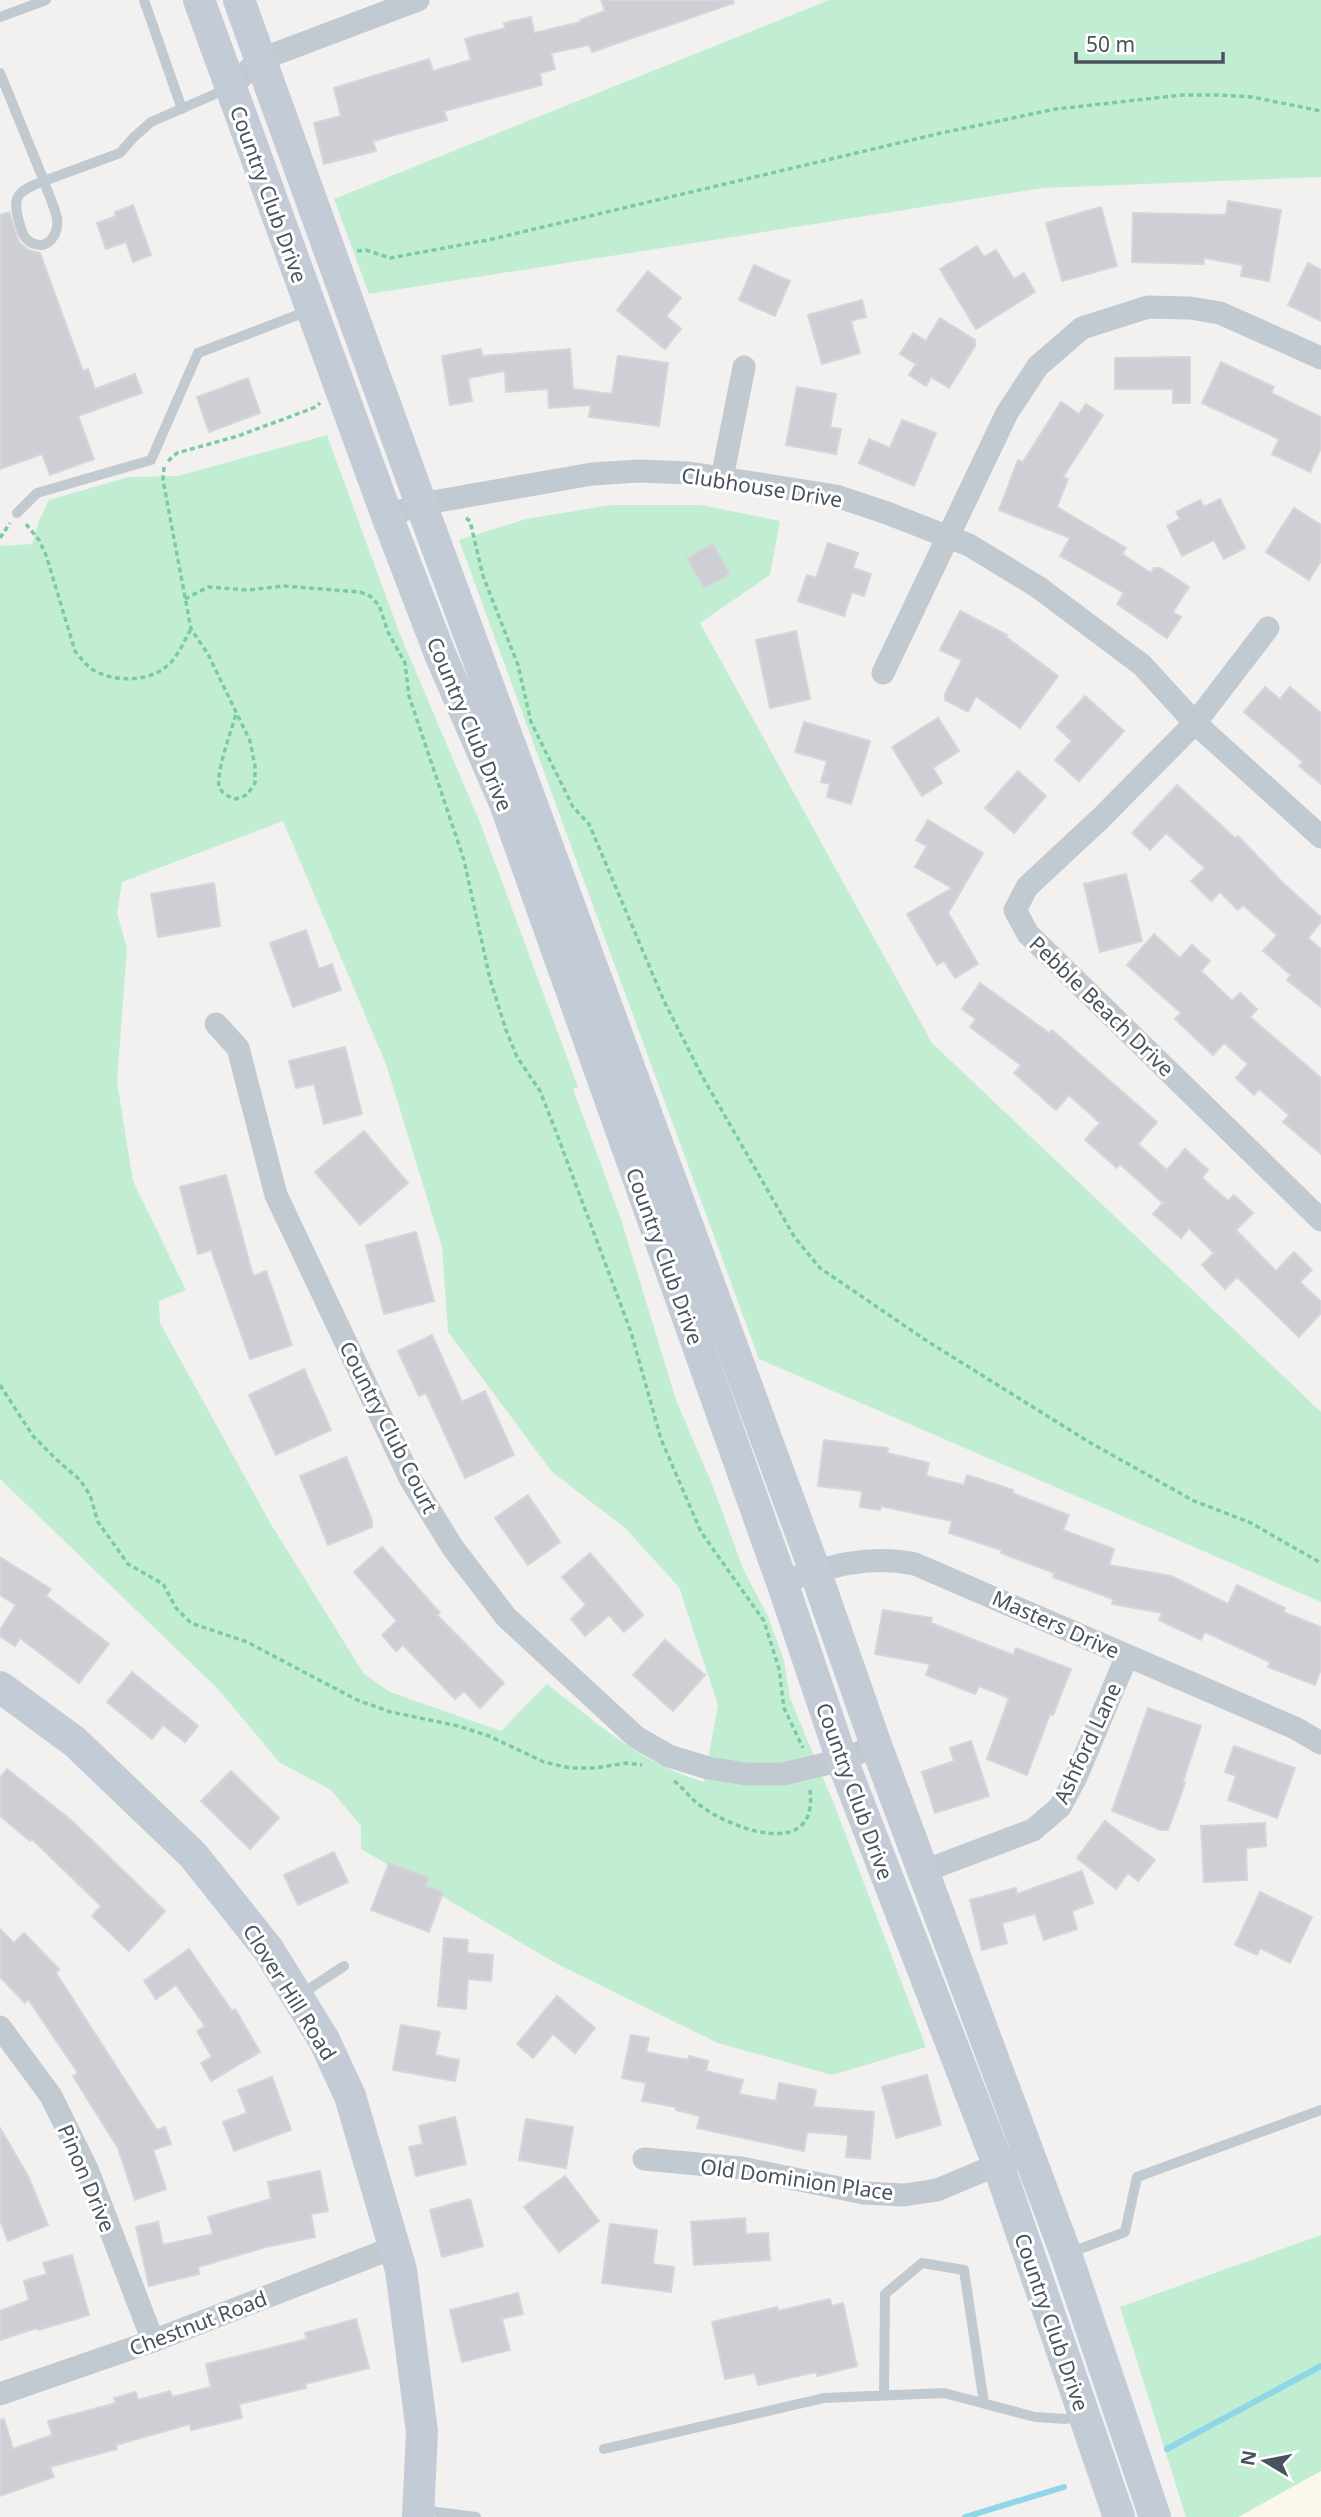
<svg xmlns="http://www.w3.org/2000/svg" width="1321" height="2517" font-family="'Noto Sans',sans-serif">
<rect width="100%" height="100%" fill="#f3f0f0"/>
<polygon fill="#fcf7eb" points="1321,2471 1321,2517 1238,2517"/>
<g fill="#c1eed3" fill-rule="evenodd">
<polygon points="829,0 1321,0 1321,177 1043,188 369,294 334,199"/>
<path d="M327,435l72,197 82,193 97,262 -5,2 48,130 55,181 36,84 32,87 24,45 16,45 6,37 46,111 90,238 -94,28 -114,-32 -159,-78 -198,-116v-23l-30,-36 -52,-28 -61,-73 -218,-210v-933l32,-2 7,-23 10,-21 80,-23 49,-1zM283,821l103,243 56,183 6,85 104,140 72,55 55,60 39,118 -14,77c-66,-20 -104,-57 -157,-98l-46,47 -111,-39 -26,-18 -92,-148 -112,-203 -1,-22 27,-11 -53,-109 -16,-99 10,-134 -10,-35 5,-31z"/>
<polygon points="612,505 701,505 780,521 770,575 700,623 932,1043 1321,1412 1321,1602 759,1359 459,540 526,519"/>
<polygon points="1321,2235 1321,2471 1238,2517 1186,2517 1120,2307"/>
</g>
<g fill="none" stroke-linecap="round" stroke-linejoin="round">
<g stroke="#8fd6e9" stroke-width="6">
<polyline points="1167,2449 1321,2366"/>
<polyline points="965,2517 1064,2487"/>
</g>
</g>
<g fill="#cdcfd5" stroke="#d4d6db" stroke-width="2">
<polygon points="601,0 733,0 734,3 592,52 589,45 551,53 555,69 540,73 542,85 444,111 447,120 373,141 376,151 324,164 314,123 341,116 334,88 429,59 433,71 471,60 465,39 505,28 504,23 531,17 534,33 581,22 580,20 605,11"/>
<polygon points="1228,201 1281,210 1269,281 1241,276 1243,265 1204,258 1204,264 1132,262 1133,213 1226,215"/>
<polygon points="133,205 151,255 133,262 126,242 106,249 97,223 116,216 115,212"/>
<polygon points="1101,207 1117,266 1062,281 1046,223"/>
<polygon points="9,212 19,242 28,250 40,253 83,371 88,369 95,389 135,374 142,393 78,416 94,459 50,475 42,454 0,469 0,215"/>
<polygon points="977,246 984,257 996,250 1014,279 1024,273 1035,292 976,329 940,269"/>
<polygon points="1308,263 1321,270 1321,321 1288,305"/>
<polygon points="754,265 790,281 775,316 739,300"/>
<polygon points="648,271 681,298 666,316 681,329 665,349 617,310"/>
<polygon points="862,300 866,317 851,321 860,353 822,364 808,315"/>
<polygon points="940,318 975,340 975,346 949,388 931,377 926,386 909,375 916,364 900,354 913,333 926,341"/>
<polygon points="481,349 482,356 570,349 573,389 612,394 618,356 668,363 659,426 589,417 591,405 549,408 548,389 506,392 505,371 468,378 472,401 450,405 442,356"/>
<polygon points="1190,357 1190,403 1173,403 1173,389 1115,389 1115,358"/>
<polygon points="1221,362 1274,387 1271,393 1321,417 1321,448 1310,472 1272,454 1279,439 1202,403"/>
<polygon points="248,378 260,413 209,432 197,397"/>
<polygon points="797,387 836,394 830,427 841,429 836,454 786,445"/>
<polygon points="1061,402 1079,414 1086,404 1103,415 1063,477 1068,479 1057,507 1126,548 1122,554 1151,573 1154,568 1160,568 1189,587 1173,612 1181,617 1167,638 1117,604 1124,593 1060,556 1070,538 999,510 1018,460 1023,462"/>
<polygon points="902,420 936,433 914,486 859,463 869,439 890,448"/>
<polygon points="1220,499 1245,548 1224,559 1214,540 1182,556 1167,526 1180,519 1176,512 1200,500 1204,507"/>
<polygon points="1294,508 1321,525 1321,561 1309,580 1266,552"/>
<polygon points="828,543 858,553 853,568 871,574 864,596 852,592 844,616 798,601 807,575 816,578"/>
<polygon points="713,544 730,574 704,588 687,558"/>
<polygon points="960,611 1007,635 1006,637 1058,676 1020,728 976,696 968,712 945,700 945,694 962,660 940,650"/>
<polygon points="796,631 810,699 770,708 756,640"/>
<polygon points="1265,687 1280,699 1290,687 1321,713 1321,784 1299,766 1303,762 1244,712"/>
<polygon points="1085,696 1124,731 1079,781 1055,760 1072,741 1057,727"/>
<polygon points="938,718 959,751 933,768 942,783 922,796 892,747"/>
<polygon points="804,722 870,741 851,804 827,797 830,784 821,782 827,761 795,752"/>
<polygon points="1018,771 1046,796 1014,833 985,808"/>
<polygon points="1177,785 1235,838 1238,836 1284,884 1321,917 1321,922 1308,938 1321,949 1321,1007 1287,980 1291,975 1263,951 1277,935 1243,905 1238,910 1220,892 1211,901 1191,881 1205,868 1166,833 1150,850 1132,833"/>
<polygon points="928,820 983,853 948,913 978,964 955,978 944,961 937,965 907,914 952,888 915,867 927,846 916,840"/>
<polygon points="1126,874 1142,941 1100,952 1084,884"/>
<polygon points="214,883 220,926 158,937 151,894"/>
<polygon points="306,930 319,969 332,964 341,990 293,1007 270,943"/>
<polygon points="1154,934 1180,958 1192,945 1210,961 1201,971 1232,1001 1240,993 1257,1009 1250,1017 1321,1078 1321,1154 1283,1122 1289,1115 1259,1089 1254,1095 1236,1078 1248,1064 1224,1043 1213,1055 1175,1019 1181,1013 1127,965"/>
<polygon points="980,983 1049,1033 1052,1030 1157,1122 1138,1144 1167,1170 1185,1149 1208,1170 1202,1178 1228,1201 1234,1195 1253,1213 1236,1230 1276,1271 1294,1252 1312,1270 1300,1282 1321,1302 1321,1313 1299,1337 1237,1277 1225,1289 1202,1265 1214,1253 1189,1228 1181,1238 1153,1214 1163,1203 1120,1164 1117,1168 1085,1140 1100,1123 1069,1095 1056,1110 1014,1073 1021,1065 970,1027 976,1019 962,1009"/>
<polygon points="345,1047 362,1114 324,1124 314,1084 296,1088 289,1061"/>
<polygon points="364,1131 408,1183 360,1225 315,1172"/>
<polygon points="226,1175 253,1276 266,1271 292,1345 250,1359 211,1250 198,1254 180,1187"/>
<polygon points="416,1232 434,1301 384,1314 366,1245"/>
<polygon points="432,1335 462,1402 485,1391 514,1455 465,1478 426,1393 419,1396 398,1351"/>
<polygon points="304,1369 331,1430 276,1455 249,1395"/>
<polygon points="824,1440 888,1448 887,1453 929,1463 926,1476 964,1485 967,1475 1013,1490 1012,1493 1069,1515 1063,1530 1114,1549 1109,1565 1171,1576 1228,1604 1237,1585 1285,1608 1283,1612 1321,1627 1321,1669 1315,1685 1268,1667 1270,1662 1205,1632 1201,1640 1159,1620 1162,1613 1112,1604 1113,1599 1053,1577 1054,1573 1001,1553 1002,1550 949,1533 952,1521 880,1506 880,1510 860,1507 862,1491 818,1486"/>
<polygon points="346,1457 372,1520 372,1527 328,1545 300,1476"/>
<polygon points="528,1495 560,1542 528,1565 495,1518"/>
<polygon points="382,1547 440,1613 437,1615 504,1683 480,1708 464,1691 455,1699 403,1645 396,1651 382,1635 397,1621 354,1572"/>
<polygon points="590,1553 643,1615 624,1632 609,1615 585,1636 571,1619 586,1605 562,1577"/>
<polygon points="0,1557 51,1589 46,1596 109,1644 79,1683 20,1638 15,1646 0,1636 0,1630 16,1605 0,1595"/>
<polygon points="883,1610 932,1618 931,1623 1013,1655 1016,1648 1071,1669 1053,1715 1050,1714 1027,1775 987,1759 1009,1698 979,1686 975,1694 926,1675 930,1664 875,1654"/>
<polygon points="665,1640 705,1675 673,1711 633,1675"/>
<polygon points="132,1672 198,1726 185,1742 163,1725 152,1739 107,1702"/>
<polygon points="1148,1708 1201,1726 1183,1782 1185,1783 1168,1830 1161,1830 1112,1811"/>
<polygon points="971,1741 989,1796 935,1813 922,1772 954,1761 950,1748"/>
<polygon points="1234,1746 1295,1768 1277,1818 1228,1800 1236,1776 1225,1772"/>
<polygon points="7,1769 72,1821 165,1911 129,1951 92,1916 101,1906 32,1839 30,1841 0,1816 0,1778"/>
<polygon points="231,1771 279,1818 250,1849 201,1801"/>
<polygon points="1105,1821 1155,1860 1138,1881 1128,1873 1116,1889 1077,1858"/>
<polygon points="1265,1823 1266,1846 1246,1848 1247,1880 1204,1882 1201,1826"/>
<polygon points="334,1852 348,1882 298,1905 284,1875"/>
<polygon points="389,1863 429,1878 426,1886 443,1892 429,1932 371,1910"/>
<polygon points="1082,1871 1093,1903 1072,1911 1077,1929 1044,1940 1035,1914 1002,1923 1007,1943 982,1950 970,1900 1016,1888 1017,1894"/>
<polygon points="1260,1892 1312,1917 1290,1963 1260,1948 1257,1955 1235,1945"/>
<polygon points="0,1929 14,1943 24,1933 59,1969 56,1973 157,2130 165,2127 171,2144 153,2150 166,2189 135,2200 118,2148 73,2076 78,2073 28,1999 25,2003 0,1977"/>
<polygon points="444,1938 468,1940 467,1953 493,1955 491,1981 468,1979 466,2009 438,2006"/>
<polygon points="189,1949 232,2011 235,2009 260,2052 211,2081 201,2063 212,2057 197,2031 205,2026 176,1985 156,1999 144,1981"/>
<polygon points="557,1996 595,2028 575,2053 553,2034 533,2058 517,2044"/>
<polygon points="401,2025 440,2032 435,2055 459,2060 455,2081 393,2070"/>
<polygon points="631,2035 649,2038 646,2052 688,2060 689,2056 708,2061 706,2071 743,2080 739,2094 776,2101 779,2083 816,2090 813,2107 874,2112 870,2159 846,2157 848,2135 807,2132 804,2151 697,2128 700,2116 676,2110 676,2107 642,2101 646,2083 622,2078"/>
<polygon points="927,2075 941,2125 896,2138 882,2087"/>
<polygon points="272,2077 291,2130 234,2151 223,2122 247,2113 238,2090"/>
<polygon points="455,2117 466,2164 416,2176 409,2147 423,2144 419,2126"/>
<polygon points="526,2119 573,2127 566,2168 519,2160"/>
<polygon points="0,2128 28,2176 48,2225 8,2241 0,2220"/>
<polygon points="320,2171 328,2211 311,2214 315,2237 266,2247 198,2267 199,2274 149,2286 136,2227 158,2222 163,2245 213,2234 208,2217 271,2199 268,2182"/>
<polygon points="565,2176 599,2221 559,2252 524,2207"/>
<polygon points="470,2199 483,2246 442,2257 430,2210"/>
<polygon points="745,2218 746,2234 768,2233 770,2260 694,2265 691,2222"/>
<polygon points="610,2224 657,2230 653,2264 674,2267 671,2292 602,2283"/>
<polygon points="72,2255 89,2315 38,2330 37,2328 0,2340 0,2311 29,2300 24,2281 47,2274 43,2263"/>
<polygon points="518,2293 523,2314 502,2319 510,2350 462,2362 450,2310"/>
<polygon points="830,2299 832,2306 843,2303 857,2366 817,2376 816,2372 758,2385 755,2373 725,2379 712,2322 777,2307 778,2311"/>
<polygon points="356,2319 369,2368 305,2384 306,2388 239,2404 242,2418 191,2430 190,2424 116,2445 117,2449 50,2467 54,2477 0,2496 0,2420 4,2419 13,2449 52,2435 48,2421 116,2403 114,2398 136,2392 138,2400 170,2391 172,2397 211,2387 206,2364 307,2339 305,2333"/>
</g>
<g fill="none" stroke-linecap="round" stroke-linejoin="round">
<g stroke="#7acba4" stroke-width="3.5" stroke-dasharray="5 3.5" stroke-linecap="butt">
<polyline points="357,251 366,250 390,258 488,240 941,133 1056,109 1182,95 1218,95 1252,97 1321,111"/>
<polyline points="168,461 177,453 238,436 316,407 320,403"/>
<path d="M164,467l-1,13 28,149 17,25 42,87 5,25v17l-8,12 -12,4c-7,-3 -15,-6 -16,-14 -3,-12 13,-57 17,-71"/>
<polyline points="466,518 470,521 483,576 518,665 531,722 573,807 589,824 664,1001 702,1076 795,1238 820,1268 927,1341 1089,1442 1194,1501 1249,1522 1321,1563"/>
<path d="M26,524l13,16 7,15 29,96c7,9 14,18 24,22 20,9 51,8 68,-7 11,-9 17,-25 24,-37"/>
<polyline points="0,538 10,523"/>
<polyline points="185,599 208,587 248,590 284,586 360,592 370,596 379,605 388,632 405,663 409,696 464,860 490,979 506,1030 517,1057 540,1091 555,1129 631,1332 661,1439 701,1532 764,1621 779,1669 784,1708 803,1748"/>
<polyline points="0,1385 33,1436 57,1460 80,1480 90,1495 98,1522 128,1564 163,1584 176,1608 191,1623 247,1642 357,1700 391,1712 458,1726 489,1736 544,1762 570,1768 595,1768 626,1763 642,1765"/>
<path d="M674,1781c9,6 15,16 23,22 32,26 122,59 113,-13"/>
</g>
<g stroke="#c1cad1" stroke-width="10">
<polyline points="144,0 182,109"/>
<polyline points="0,17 46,0"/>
<polyline points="0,73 44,181 120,153 134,137 151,122 229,88"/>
<path d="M44,181c4,12 10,25 13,37 2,15 -8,33 -25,25 -8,-4 -10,-11 -12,-18 -9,-29 -3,-34 24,-44z"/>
<polyline points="17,513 37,493 151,460 198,353 308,311"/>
<polyline points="300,1995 344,1966"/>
<polyline points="1069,2253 1125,2232 1137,2177 1321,2110"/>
<polyline points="884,2395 885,2294 922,2263 964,2270 984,2403"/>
<polyline points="604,2449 824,2398 944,2393 1035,2417 1066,2419 1080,2415"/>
<polyline points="422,2510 476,2517"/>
</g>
<g stroke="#c1cad1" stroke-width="23">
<polyline points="231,87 259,60 418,0"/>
<polyline points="722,478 744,367"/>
<polyline points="387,516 421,504 592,474 639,471 689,473 836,496 887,513 969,545 1038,587 1142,665 1195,723 1321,837"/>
<polyline points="1268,628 1195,723 1101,818 1027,887 1015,910 1028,934 1321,1220"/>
<polyline points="883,673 1007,413 1038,366 1082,328 1148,307 1190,308 1220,313 1321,358"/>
<polyline points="216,1024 238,1048 276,1195 411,1480 453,1548 506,1617 636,1737 669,1756 708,1768 746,1774 783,1774 842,1760 876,1745"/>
<path d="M782,1582c46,-15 84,-28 133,-18l380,164 26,15"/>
<polyline points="924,1871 1033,1830 1060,1807 1076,1777 1127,1656"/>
<polyline points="0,2027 51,2096 87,2169 153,2341"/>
<polyline points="644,2159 741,2168 864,2193 904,2195 937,2190 1011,2159"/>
<polyline points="0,2394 153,2341 395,2247"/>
</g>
<g stroke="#c2cbd6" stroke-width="32">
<polyline points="199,0 387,516 440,654 504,801 782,1582 842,1760 998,2164 1119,2517"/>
<polyline points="239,0 421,504 815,1571 876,1745 1066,2254 1155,2517"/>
<polyline points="0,1687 75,1742 193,1855 268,1949 324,2040 350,2096 401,2270 422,2432 418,2517"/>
</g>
</g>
<g text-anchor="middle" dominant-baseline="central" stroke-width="6" stroke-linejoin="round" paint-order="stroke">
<g font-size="21" fill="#49535d" stroke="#fff">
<text transform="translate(269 194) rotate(70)">Country Club Drive</text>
<text transform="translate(762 487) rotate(9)">Clubhouse Drive</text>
<text transform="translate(470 724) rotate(67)">Country Club Drive</text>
<text transform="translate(1102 1006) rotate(44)">Pebble Beach Drive</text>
<text transform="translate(665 1256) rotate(70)">Country Club Drive</text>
<text transform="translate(389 1427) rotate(63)">Country Club Court</text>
<text transform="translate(1056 1624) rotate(24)">Masters Drive</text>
<text transform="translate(1087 1743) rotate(-65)">Ashford Lane</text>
<text transform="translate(855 1791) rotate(70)">Country Club Drive</text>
<text transform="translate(290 1992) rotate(58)">Clover Hill Road</text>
<text transform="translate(87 2178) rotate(67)">Pinon Drive</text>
<text transform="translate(797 2179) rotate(8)">Old Dominion Place</text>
<text transform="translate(1052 2322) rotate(71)">Country Club Drive</text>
<text transform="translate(198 2323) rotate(-21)">Chestnut Road</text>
</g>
</g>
<g transform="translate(1265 2461) rotate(280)" stroke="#ffffff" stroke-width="5" paint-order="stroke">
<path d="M0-5L12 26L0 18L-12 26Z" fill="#49535d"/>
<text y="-10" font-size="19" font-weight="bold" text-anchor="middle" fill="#49535d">N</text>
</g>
<path d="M1076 52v10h147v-10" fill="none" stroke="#49535d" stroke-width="3.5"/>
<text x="1086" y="52" font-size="21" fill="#49535d" stroke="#ffffff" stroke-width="5" paint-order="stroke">50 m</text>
</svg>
